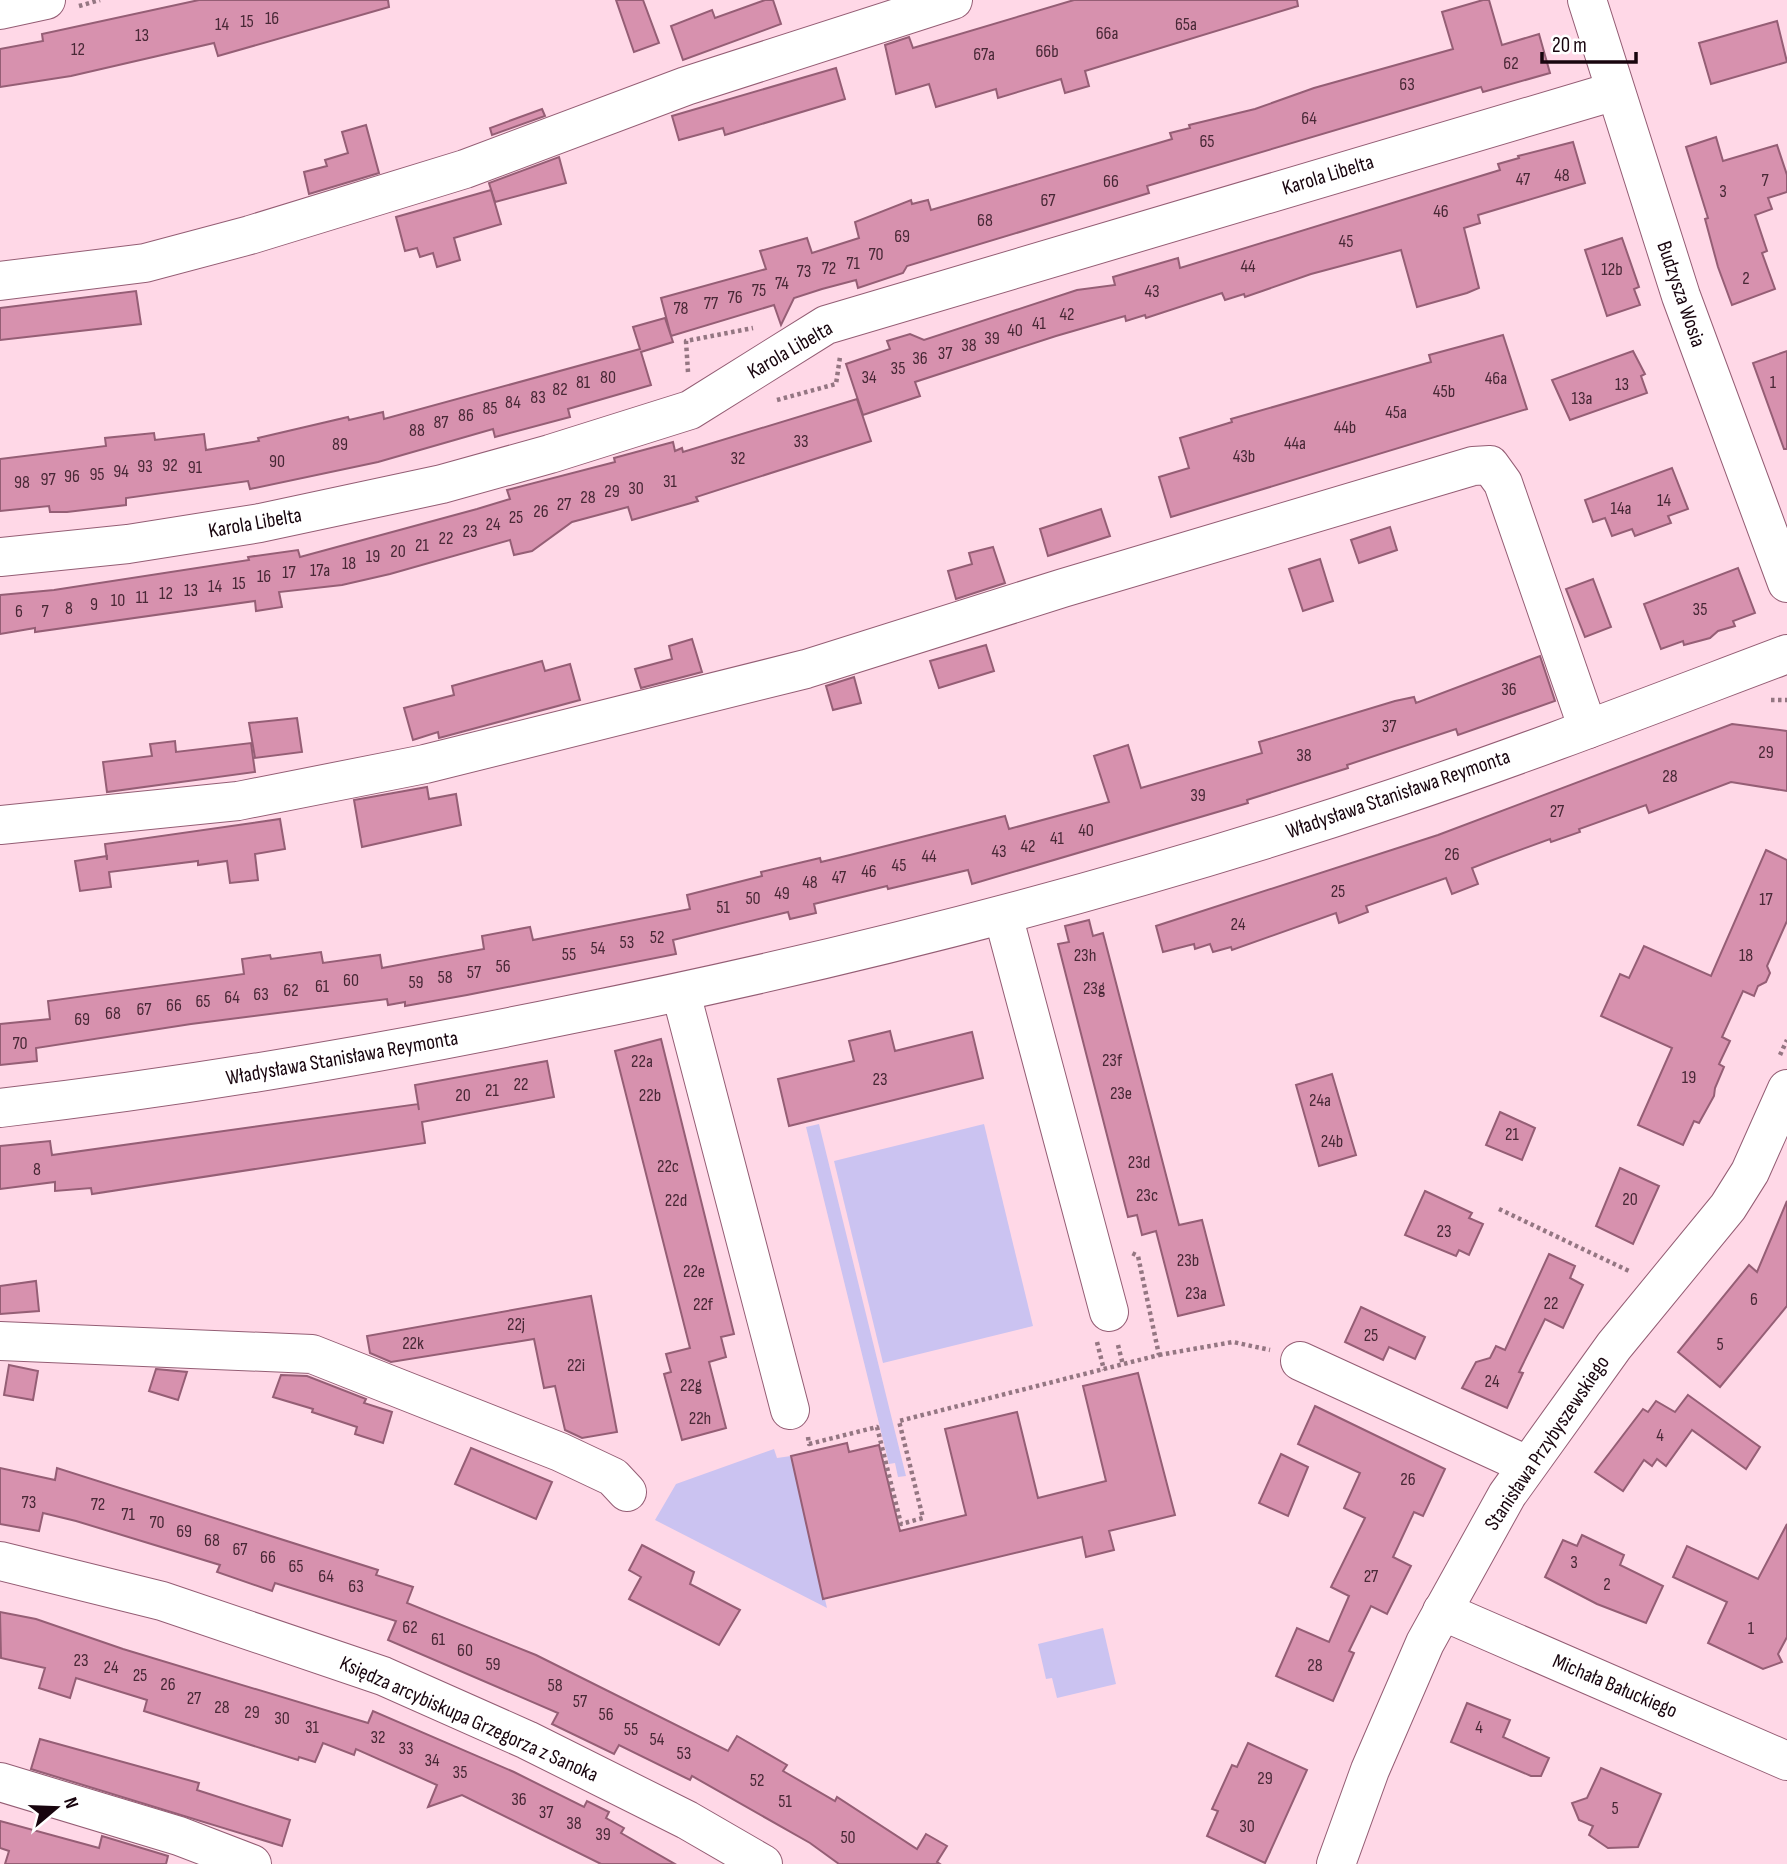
<svg xmlns="http://www.w3.org/2000/svg" width="1787" height="1864" font-family="'Sofia Sans Condensed',sans-serif">
<rect width="100%" height="100%" fill="#ffd8e7"/>
<g fill="#cbc3f1">
<polygon points="819,1124 906,1476 898,1477 895,1463 889,1464 806,1127"/>
<polygon points="984,1124 1033,1326 883,1363 834,1161"/>
<polygon points="774,1449 777,1458 791,1456 827,1608 655,1520 676,1484"/>
<polygon points="1103,1628 1116,1684 1057,1698 1052,1678 1046,1679 1038,1644"/>
</g>
<g fill="#d791ae" stroke="#955e75" stroke-width="2">
<polygon points="199,0 388,0 389,7 218,56 214,43 71,76 0,87 0,49 43,41 42,34"/>
<polygon points="616,0 643,0 659,43 634,52"/>
<polygon points="765,0 773,0 781,24 683,60 671,26 712,10 715,18"/>
<polygon points="1074,0 1297,0 1298,6 1085,71 1089,86 1065,93 1061,79 998,98 996,89 936,107 929,84 896,94 885,45 909,37 913,48"/>
<polygon points="1483,0 1489,0 1502,45 1539,34 1550,73 1483,92 1481,87 1147,186 1149,193 907,266 903,273 858,288 856,280 822,289 794,298 781,325 774,305 671,336 661,298 766,269 760,251 807,238 812,253 859,238 855,222 911,200 912,204 928,200 931,210 1172,139 1170,133 1190,128 1189,125 1255,109 1314,88 1453,49 1442,12"/>
<polygon points="1777,21 1787,62 1711,84 1699,43"/>
<polygon points="836,68 845,99 725,135 723,128 679,140 672,116"/>
<polygon points="542,109 545,116 492,135 490,128"/>
<polygon points="366,125 379,173 309,194 304,172 327,166 325,160 348,153 342,132"/>
<polygon points="1716,137 1723,161 1777,145 1787,175 1787,192 1768,198 1772,209 1755,215 1767,251 1762,253 1775,289 1732,305 1718,267 1705,219 1708,218 1686,147"/>
<polygon points="1573,142 1585,183 1478,215 1480,223 1464,228 1479,288 1467,293 1417,307 1401,250 1311,274 1245,297 1244,294 1225,300 1222,293 1146,318 1145,315 1126,321 1125,316 1056,336 915,382 920,396 863,415 846,364 890,349 887,341 910,334 924,340 1077,290 1115,285 1113,277 1178,258 1180,268 1500,170 1498,164 1519,158 1518,156"/>
<polygon points="559,157 566,183 495,202 489,183"/>
<polygon points="491,190 501,224 454,238 460,260 437,267 433,253 420,257 417,248 405,251 396,217"/>
<polygon points="1622,238 1639,287 1634,289 1640,305 1607,316 1585,250"/>
<polygon points="136,291 141,324 0,340 0,308"/>
<polygon points="665,318 673,342 641,352 651,385 568,409 570,417 495,437 493,429 378,462 250,489 248,481 126,498 126,505 67,512 50,512 49,506 0,511 0,459 106,446 105,438 154,433 155,440 204,434 206,450 259,441 258,438 348,417 349,420 383,412 384,419 640,349 633,327"/>
<polygon points="1503,335 1527,409 1171,517 1159,477 1189,468 1180,438 1232,422 1231,419 1431,362 1429,355"/>
<polygon points="1633,351 1645,374 1641,376 1647,393 1570,420 1552,380"/>
<polygon points="1787,351 1787,449 1784,449 1753,363"/>
<polygon points="857,399 871,441 696,497 698,501 632,520 628,507 572,522 532,551 514,555 510,540 390,574 342,585 279,592 282,607 256,611 255,601 35,632 35,628 0,634 0,595 54,590 249,560 248,557 298,550 300,557 477,509 510,499 507,490 615,462 614,458 673,442 675,451 682,448 683,452"/>
<polygon points="1672,468 1688,509 1668,516 1671,523 1635,536 1632,529 1612,536 1605,518 1593,522 1585,500"/>
<polygon points="1101,509 1110,536 1048,556 1040,529"/>
<polygon points="1390,527 1397,550 1359,563 1351,540"/>
<polygon points="993,547 1005,583 956,599 948,571 972,564 969,553"/>
<polygon points="1320,559 1333,601 1303,611 1289,569"/>
<polygon points="1738,568 1755,613 1733,621 1735,626 1718,631 1710,638 1684,645 1683,641 1661,649 1644,604"/>
<polygon points="1593,579 1611,627 1585,637 1566,589"/>
<polygon points="692,639 702,672 641,688 635,669 672,659 669,646"/>
<polygon points="986,645 994,671 939,688 930,661"/>
<polygon points="1540,656 1555,701 1458,735 1456,729 1347,765 1348,768 1247,800 1248,803 972,884 968,870 888,889 887,886 814,904 816,913 790,919 788,912 673,940 676,954 467,995 405,1006 405,1002 388,1005 387,999 191,1024 36,1048 37,1061 0,1065 0,1024 50,1019 48,1001 244,974 242,959 270,955 271,959 321,952 323,963 380,955 382,968 484,949 482,936 530,927 533,940 690,909 687,895 762,876 761,872 820,858 821,862 850,855 1005,816 1009,829 1109,802 1094,756 1128,745 1141,788 1262,753 1259,742 1395,701 1414,697 1416,703"/>
<polygon points="542,661 545,671 570,664 580,700 439,738 438,732 413,740 404,708 454,695 452,686"/>
<polygon points="854,677 861,703 833,710 826,686"/>
<polygon points="297,718 302,752 255,758 249,723"/>
<polygon points="1732,724 1787,731 1787,791 1731,782 1649,813 1646,805 1579,829 1580,832 1551,842 1550,839 1490,861 1472,868 1478,884 1452,894 1446,878 1366,906 1368,912 1339,923 1336,913 1232,950 1231,947 1213,952 1210,944 1195,949 1194,944 1163,952 1156,926 1438,835"/>
<polygon points="175,741 176,752 251,743 255,772 107,792 103,762 152,756 150,744"/>
<polygon points="427,787 429,799 456,794 461,825 362,847 354,800"/>
<polygon points="280,819 285,849 255,854 258,880 230,883 227,861 198,865 198,861 109,872 111,887 80,891 75,861 107,856 107,860 105,844"/>
<polygon points="1766,850 1787,860 1787,921 1767,966 1770,973 1766,982 1758,986 1754,996 1743,991 1722,1037 1730,1041 1719,1064 1724,1067 1715,1088 1714,1096 1699,1123 1694,1121 1683,1145 1638,1125 1672,1048 1601,1016 1620,974 1629,978 1644,946 1711,976"/>
<polygon points="1089,920 1093,936 1103,933 1179,1225 1202,1220 1224,1305 1178,1316 1156,1231 1142,1235 1137,1215 1128,1217 1058,944 1069,942 1065,926"/>
<polygon points="890,1031 895,1051 972,1032 983,1078 789,1126 778,1079 854,1061 849,1041"/>
<polygon points="661,1039 734,1334 721,1337 726,1357 709,1362 726,1428 682,1440 664,1374 671,1372 666,1354 690,1348 615,1051"/>
<polygon points="547,1061 554,1097 422,1122 425,1143 92,1194 91,1188 55,1191 55,1182 0,1189 0,1146 50,1141 52,1155 418,1104 419,1110 415,1085"/>
<polygon points="1332,1074 1356,1155 1319,1166 1296,1085"/>
<polygon points="1500,1112 1535,1128 1522,1160 1486,1145"/>
<polygon points="1620,1168 1659,1186 1633,1244 1596,1226"/>
<polygon points="1425,1191 1472,1213 1469,1218 1483,1224 1469,1255 1459,1250 1456,1256 1405,1235"/>
<polygon points="1787,1201 1787,1306 1720,1387 1678,1352 1749,1265 1757,1272"/>
<polygon points="1549,1254 1575,1266 1570,1278 1583,1285 1563,1328 1545,1319 1519,1372 1523,1373 1507,1408 1462,1388 1476,1362 1490,1358 1496,1346 1505,1350"/>
<polygon points="36,1281 39,1311 0,1314 0,1286"/>
<polygon points="591,1296 617,1432 582,1438 565,1430 555,1386 544,1388 534,1339 391,1362 370,1353 367,1336"/>
<polygon points="1361,1307 1425,1337 1415,1359 1389,1347 1383,1360 1345,1342"/>
<polygon points="9,1365 38,1371 33,1400 4,1395"/>
<polygon points="156,1369 187,1372 178,1400 149,1391"/>
<polygon points="1138,1373 1175,1515 1109,1531 1114,1550 1086,1557 1082,1537 823,1599 791,1456 847,1443 849,1452 879,1445 900,1531 966,1515 945,1429 1017,1412 1038,1498 1106,1481 1083,1386"/>
<polygon points="281,1375 307,1376 366,1399 364,1403 392,1412 383,1443 355,1434 357,1427 312,1412 313,1409 273,1397"/>
<polygon points="1688,1395 1760,1447 1746,1469 1692,1430 1666,1466 1657,1459 1652,1466 1644,1460 1623,1491 1595,1472 1643,1409 1648,1412 1656,1401 1675,1412"/>
<polygon points="1315,1406 1445,1469 1423,1516 1414,1512 1393,1557 1411,1566 1387,1614 1371,1606 1349,1651 1354,1653 1333,1701 1276,1676 1297,1628 1329,1642 1349,1596 1331,1587 1365,1518 1344,1508 1360,1473 1298,1444"/>
<polygon points="471,1448 552,1482 536,1519 455,1484"/>
<polygon points="1281,1454 1308,1467 1288,1516 1259,1503"/>
<polygon points="0,1468 55,1480 57,1468 378,1570 376,1575 413,1587 407,1603 536,1655 728,1751 737,1736 787,1765 783,1771 835,1801 837,1797 917,1849 926,1834 947,1846 937,1862 940,1864 839,1864 810,1843 692,1776 690,1780 619,1745 614,1754 552,1724 558,1713 388,1640 396,1621 275,1583 272,1591 217,1572 220,1565 76,1521 43,1513 39,1531 0,1524"/>
<polygon points="1787,1524 1787,1637 1778,1654 1782,1662 1763,1669 1708,1643 1727,1602 1673,1577 1687,1546 1758,1579"/>
<polygon points="1582,1535 1624,1555 1620,1565 1663,1586 1646,1623 1597,1604 1545,1577 1563,1540 1577,1546"/>
<polygon points="642,1545 694,1572 690,1584 740,1610 719,1645 629,1599 641,1577 629,1570"/>
<polygon points="0,1612 36,1619 123,1649 368,1723 373,1711 514,1772 584,1807 587,1801 609,1812 606,1818 624,1828 621,1833 675,1864 601,1864 462,1795 428,1807 437,1785 356,1749 354,1755 323,1743 315,1762 299,1757 298,1760 144,1711 147,1700 76,1678 70,1698 39,1688 45,1668 1,1658"/>
<polygon points="1467,1703 1510,1720 1503,1737 1549,1758 1541,1776 1531,1776 1451,1742"/>
<polygon points="40,1739 199,1783 197,1790 290,1820 282,1846 31,1769"/>
<polygon points="1248,1743 1307,1770 1265,1863 1207,1836 1218,1811 1212,1809 1232,1765 1237,1767"/>
<polygon points="1601,1768 1661,1794 1638,1847 1608,1848 1589,1835 1593,1826 1579,1820 1572,1803 1587,1798"/>
<polygon points="0,1821 99,1848 102,1836 168,1856 166,1864 5,1864 9,1851 0,1848"/>
</g>
<g fill="none" stroke-linecap="round" stroke-linejoin="round">
<g stroke="#945d74" stroke-width="40">
<g id="minor">
<polyline points="1587,0 1681,296 1787,583"/>
<polyline points="0,10 46,0"/>
<polyline points="0,281 145,263 250,235 465,169 686,86 953,0"/>
<polyline points="0,557 128,544 260,523 442,484 550,454 690,410 826,325 1615,91"/>
<polyline points="0,825 238,801 425,764 806,669 1063,588 1473,466 1490,465 1503,483 1588,729"/>
<polyline points="1003,915 1109,1312"/>
<polyline points="681,993 790,1410"/>
<path d="M0,1108c191,-22 380,-54 568,-93 280,-56 556,-127 826,-217 132,-44 263,-95 393,-144"/>
<polyline points="0,1341 312,1354 560,1452 613,1477 627,1492"/>
<polyline points="1300,1361 1527,1465"/>
<polyline points="0,1561 162,1601 383,1676 527,1740 687,1820 763,1864"/>
<polyline points="1442,1611 1787,1761"/>
<polyline points="0,1782 179,1836 252,1864"/>
<polyline points="1336,1864 1370,1770 1425,1643 1507,1495 1614,1346 1728,1207 1750,1172 1787,1089"/>
</g>
</g>
<g stroke="#947682" stroke-width="4.5" stroke-dasharray="3.5 3.5" stroke-linecap="butt">
<polyline points="79,6 100,0"/>
<polyline points="688,372 686,341 753,328"/>
<polyline points="777,400 836,384 840,357"/>
<polyline points="1771,700 1787,700"/>
<polyline points="1780,1055 1787,1040"/>
<polyline points="1499,1209 1631,1272"/>
<polyline points="1097,1342 1104,1370"/>
<polyline points="1118,1345 1123,1365"/>
<polyline points="1159,1355 1233,1342 1270,1350"/>
<polyline points="808,1437 809,1444 877,1427 901,1524 923,1518 899,1421 1159,1355 1138,1256 1130,1252"/>
</g>
<use href="#minor" stroke="#fff" stroke-width="38"/>
</g>
<g text-anchor="middle" dominant-baseline="central" stroke-width="7" stroke-linejoin="round" paint-order="stroke">
<g font-size="18" fill="#482836">
<text x="272" y="18">16</text>
<text x="247" y="21">15</text>
<text x="222" y="24">14</text>
<text x="1186" y="24">65a</text>
<text x="1107" y="33">66a</text>
<text x="142" y="35">13</text>
<text x="78" y="49">12</text>
<text x="1047" y="51">66b</text>
<text x="984" y="54">67a</text>
<text x="1511" y="63">62</text>
<text x="1407" y="84">63</text>
<text x="1309" y="118">64</text>
<text x="1207" y="141">65</text>
<text x="1562" y="175">48</text>
<text x="1523" y="179">47</text>
<text x="1765" y="180">7</text>
<text x="1111" y="181">66</text>
<text x="1723" y="191">3</text>
<text x="1048" y="200">67</text>
<text x="1441" y="211">46</text>
<text x="985" y="220">68</text>
<text x="902" y="236">69</text>
<text x="1346" y="241">45</text>
<text x="876" y="254">70</text>
<text x="853" y="263">71</text>
<text x="1248" y="266">44</text>
<text x="829" y="268">72</text>
<text x="1612" y="269">12b</text>
<text x="804" y="271">73</text>
<text x="1746" y="278">2</text>
<text x="782" y="283">74</text>
<text x="759" y="290">75</text>
<text x="1152" y="291">43</text>
<text x="735" y="297">76</text>
<text x="711" y="303">77</text>
<text x="681" y="308">78</text>
<text x="1067" y="314">42</text>
<text x="1039" y="323">41</text>
<text x="1015" y="330">40</text>
<text x="992" y="338">39</text>
<text x="969" y="345">38</text>
<text x="945" y="353">37</text>
<text x="920" y="358">36</text>
<text x="898" y="368">35</text>
<text x="608" y="377">80</text>
<text x="869" y="377">34</text>
<text x="1496" y="378">46a</text>
<text x="583" y="382">81</text>
<text x="1773" y="382">1</text>
<text x="1622" y="384">13</text>
<text x="560" y="389">82</text>
<text x="1444" y="391">45b</text>
<text x="538" y="397">83</text>
<text x="1582" y="398">13a</text>
<text x="513" y="402">84</text>
<text x="490" y="408">85</text>
<text x="1396" y="412">45a</text>
<text x="466" y="415">86</text>
<text x="441" y="422">87</text>
<text x="1345" y="427">44b</text>
<text x="417" y="430">88</text>
<text x="801" y="441">33</text>
<text x="1295" y="443">44a</text>
<text x="340" y="444">89</text>
<text x="1244" y="456">43b</text>
<text x="738" y="458">32</text>
<text x="277" y="461">90</text>
<text x="170" y="465">92</text>
<text x="145" y="466">93</text>
<text x="195" y="467">91</text>
<text x="121" y="471">94</text>
<text x="97" y="474">95</text>
<text x="72" y="476">96</text>
<text x="48" y="479">97</text>
<text x="670" y="481">31</text>
<text x="22" y="482">98</text>
<text x="636" y="488">30</text>
<text x="612" y="491">29</text>
<text x="588" y="497">28</text>
<text x="1664" y="500">14</text>
<text x="564" y="504">27</text>
<text x="1621" y="508">14a</text>
<text x="541" y="511">26</text>
<text x="516" y="517">25</text>
<text x="493" y="524">24</text>
<text x="470" y="531">23</text>
<text x="446" y="538">22</text>
<text x="422" y="545">21</text>
<text x="398" y="551">20</text>
<text x="373" y="556">19</text>
<text x="349" y="563">18</text>
<text x="320" y="570">17a</text>
<text x="289" y="572">17</text>
<text x="264" y="576">16</text>
<text x="239" y="583">15</text>
<text x="215" y="586">14</text>
<text x="191" y="590">13</text>
<text x="166" y="593">12</text>
<text x="142" y="597">11</text>
<text x="118" y="600">10</text>
<text x="94" y="604">9</text>
<text x="69" y="608">8</text>
<text x="1700" y="609">35</text>
<text x="19" y="611">6</text>
<text x="45" y="611">7</text>
<text x="1509" y="689">36</text>
<text x="1389" y="726">37</text>
<text x="1766" y="752">29</text>
<text x="1304" y="755">38</text>
<text x="1670" y="776">28</text>
<text x="1198" y="795">39</text>
<text x="1557" y="811">27</text>
<text x="1086" y="830">40</text>
<text x="1057" y="838">41</text>
<text x="1028" y="846">42</text>
<text x="999" y="851">43</text>
<text x="1452" y="854">26</text>
<text x="929" y="856">44</text>
<text x="899" y="865">45</text>
<text x="869" y="871">46</text>
<text x="839" y="877">47</text>
<text x="810" y="882">48</text>
<text x="1338" y="891">25</text>
<text x="782" y="893">49</text>
<text x="753" y="898">50</text>
<text x="1766" y="899">17</text>
<text x="723" y="907">51</text>
<text x="1238" y="924">24</text>
<text x="657" y="937">52</text>
<text x="627" y="942">53</text>
<text x="598" y="948">54</text>
<text x="569" y="954">55</text>
<text x="1085" y="955">23h</text>
<text x="1746" y="955">18</text>
<text x="503" y="966">56</text>
<text x="474" y="972">57</text>
<text x="445" y="977">58</text>
<text x="351" y="980">60</text>
<text x="416" y="982">59</text>
<text x="322" y="986">61</text>
<text x="1094" y="988">23g</text>
<text x="291" y="990">62</text>
<text x="261" y="994">63</text>
<text x="232" y="997">64</text>
<text x="203" y="1001">65</text>
<text x="174" y="1005">66</text>
<text x="144" y="1009">67</text>
<text x="113" y="1013">68</text>
<text x="82" y="1019">69</text>
<text x="20" y="1043">70</text>
<text x="1112" y="1060">23f</text>
<text x="642" y="1061">22a</text>
<text x="1689" y="1077">19</text>
<text x="880" y="1079">23</text>
<text x="521" y="1084">22</text>
<text x="492" y="1090">21</text>
<text x="1121" y="1093">23e</text>
<text x="463" y="1095">20</text>
<text x="650" y="1095">22b</text>
<text x="1320" y="1100">24a</text>
<text x="1512" y="1134">21</text>
<text x="1332" y="1141">24b</text>
<text x="1139" y="1162">23d</text>
<text x="668" y="1166">22c</text>
<text x="37" y="1169">8</text>
<text x="1147" y="1195">23c</text>
<text x="1630" y="1199">20</text>
<text x="676" y="1200">22d</text>
<text x="1444" y="1231">23</text>
<text x="1188" y="1260">23b</text>
<text x="694" y="1271">22e</text>
<text x="1196" y="1293">23a</text>
<text x="1754" y="1299">6</text>
<text x="1551" y="1303">22</text>
<text x="703" y="1304">22f</text>
<text x="516" y="1324">22j</text>
<text x="1371" y="1335">25</text>
<text x="413" y="1343">22k</text>
<text x="1720" y="1344">5</text>
<text x="576" y="1365">22i</text>
<text x="1492" y="1381">24</text>
<text x="691" y="1385">22g</text>
<text x="700" y="1418">22h</text>
<text x="1660" y="1435">4</text>
<text x="1408" y="1479">26</text>
<text x="29" y="1502">73</text>
<text x="98" y="1504">72</text>
<text x="128" y="1514">71</text>
<text x="157" y="1522">70</text>
<text x="184" y="1531">69</text>
<text x="212" y="1540">68</text>
<text x="240" y="1549">67</text>
<text x="268" y="1557">66</text>
<text x="1574" y="1562">3</text>
<text x="296" y="1566">65</text>
<text x="326" y="1576">64</text>
<text x="1371" y="1576">27</text>
<text x="1607" y="1584">2</text>
<text x="356" y="1586">63</text>
<text x="410" y="1627">62</text>
<text x="1751" y="1628">1</text>
<text x="438" y="1639">61</text>
<text x="465" y="1650">60</text>
<text x="81" y="1660">23</text>
<text x="493" y="1664">59</text>
<text x="1315" y="1665">28</text>
<text x="111" y="1667">24</text>
<text x="140" y="1675">25</text>
<text x="168" y="1684">26</text>
<text x="555" y="1685">58</text>
<text x="194" y="1698">27</text>
<text x="580" y="1701">57</text>
<text x="222" y="1707">28</text>
<text x="252" y="1712">29</text>
<text x="606" y="1714">56</text>
<text x="282" y="1718">30</text>
<text x="312" y="1727">31</text>
<text x="1479" y="1727">4</text>
<text x="631" y="1729">55</text>
<text x="378" y="1737">32</text>
<text x="657" y="1739">54</text>
<text x="406" y="1748">33</text>
<text x="684" y="1753">53</text>
<text x="432" y="1760">34</text>
<text x="460" y="1772">35</text>
<text x="1265" y="1778">29</text>
<text x="757" y="1780">52</text>
<text x="519" y="1799">36</text>
<text x="785" y="1801">51</text>
<text x="1615" y="1808">5</text>
<text x="546" y="1812">37</text>
<text x="574" y="1823">38</text>
<text x="1247" y="1826">30</text>
<text x="603" y="1834">39</text>
<text x="848" y="1837">50</text>
</g>
<g font-size="21" fill="#18050e" stroke="#fff">
<text transform="translate(1328 175) rotate(-17)">Karola Libelta</text>
<text transform="translate(1681 294) rotate(71)">Budzysza Wosia</text>
<text transform="translate(790 350) rotate(-30)">Karola Libelta</text>
<text transform="translate(255 523) rotate(-10)">Karola Libelta</text>
<text transform="translate(1398 794) rotate(-19)">Władysława Stanisława Reymonta</text>
<text transform="translate(342 1058) rotate(-10)">Władysława Stanisława Reymonta</text>
<text transform="translate(1547 1443) rotate(-56)">Stanisława Przybyszewskiego</text>
<text transform="translate(1615 1686) rotate(23)">Michała Bałuckiego</text>
<text transform="translate(469 1719) rotate(24)">Księdza arcybiskupa Grzegorza z Sanoka</text>
</g>
</g>
<g transform="translate(56 1808) rotate(71)" stroke="#ffffff" stroke-width="5" paint-order="stroke">
<path d="M0-5L12 26L0 18L-12 26Z" fill="#18050e"/>
<text y="-10" font-size="19" font-weight="bold" text-anchor="middle" fill="#18050e">N</text>
</g>
<path d="M1542 52v10h94v-10" fill="none" stroke="#18050e" stroke-width="3.5"/>
<text x="1552" y="52" font-size="21" fill="#18050e" stroke="#ffffff" stroke-width="5" paint-order="stroke">20 m</text>
</svg>
